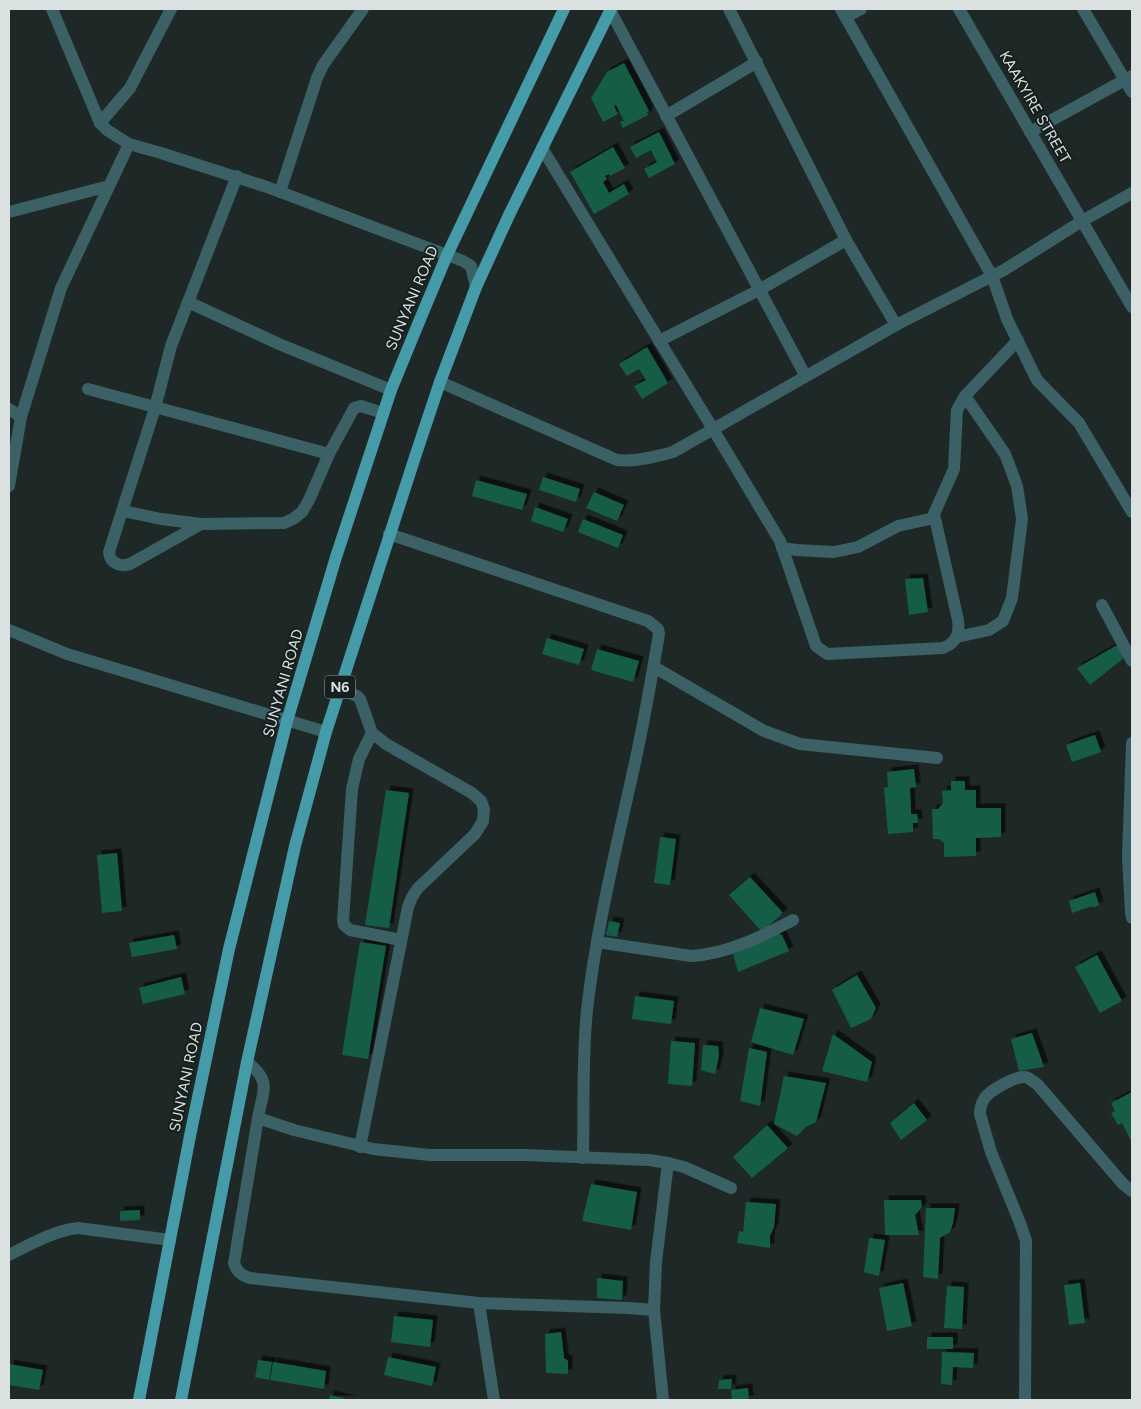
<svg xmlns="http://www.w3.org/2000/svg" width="1141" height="1409" font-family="Figtree,sans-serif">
<defs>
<filter id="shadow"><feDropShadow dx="4.5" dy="-4.5" stdDeviation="0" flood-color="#0009"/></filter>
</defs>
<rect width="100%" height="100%" fill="#1e2827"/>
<g fill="#165d46" filter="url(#shadow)">
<polygon points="624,63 649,111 647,112 648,115 623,128 620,122 624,121 616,105 614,106 618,114 603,122 591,98 607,72"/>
<polygon points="659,132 675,164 649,178 644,169 657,162 651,150 636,158 630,147"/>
<polygon points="613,147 625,168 610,176 609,174 605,176 607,179 603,182 609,193 624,184 629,194 594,214 570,172"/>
<polygon points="647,347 668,383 642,399 634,386 646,380 639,369 627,376 619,364"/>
<polygon points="543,477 580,489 576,502 539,490"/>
<polygon points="476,480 527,494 522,510 472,496"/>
<polygon points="594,492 624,505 617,521 586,508"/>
<polygon points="535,507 568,519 563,532 531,521"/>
<polygon points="583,519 623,535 618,548 578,532"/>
<polygon points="923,578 928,612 909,615 905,579"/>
<polygon points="547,638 584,649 579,665 542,654"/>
<polygon points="1119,644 1125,657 1090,685 1077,668"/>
<polygon points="597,649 639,661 633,682 591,670"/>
<polygon points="1095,735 1101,752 1072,762 1066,745"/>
<polygon points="914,769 916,787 910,788 911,814 917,814 918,823 913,823 913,832 888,834 884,788 888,787 887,772"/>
<polygon points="951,781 965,781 965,790 976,790 976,808 1001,808 1001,837 976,838 976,856 944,857 944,843 939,839 933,839 932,809 938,809 943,803 942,791 951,790"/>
<polygon points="386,790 409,793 389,928 365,925"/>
<polygon points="660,837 676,839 670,885 654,883"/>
<polygon points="117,853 122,911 102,913 97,855"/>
<polygon points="750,877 783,913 762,932 729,895"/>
<polygon points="1095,892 1099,905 1093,908 1093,906 1072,913 1069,901"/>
<polygon points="609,921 620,923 617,937 606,935"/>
<polygon points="777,933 782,935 789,951 738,972 733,954"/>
<polygon points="174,935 177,949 132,957 129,943"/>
<polygon points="360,942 386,946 368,1059 342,1055"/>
<polygon points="1097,955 1122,1001 1100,1013 1075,967"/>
<polygon points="857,975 876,1008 871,1019 851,1028 832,990"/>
<polygon points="181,977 185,994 143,1004 139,988"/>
<polygon points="635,996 674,1001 671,1024 632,1019"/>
<polygon points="760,1008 804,1019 793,1055 751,1042"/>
<polygon points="1032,1033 1044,1067 1019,1071 1011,1039"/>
<polygon points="833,1034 872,1062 867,1082 822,1071"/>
<polygon points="671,1041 695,1043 692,1086 668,1084"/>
<polygon points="703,1045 718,1046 719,1056 715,1074 701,1070"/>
<polygon points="749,1048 767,1052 760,1106 740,1101"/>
<polygon points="784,1076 826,1083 816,1122 806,1127 797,1136 774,1124"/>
<polygon points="1132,1092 1132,1143 1122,1123 1118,1125 1111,1113 1115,1111 1111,1103"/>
<polygon points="914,1103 927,1120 901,1140 890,1123"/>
<polygon points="767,1125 788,1148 752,1178 733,1157"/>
<polygon points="591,1184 637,1192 631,1230 582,1221"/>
<polygon points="884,1200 921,1200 922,1207 915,1215 919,1235 885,1235"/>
<polygon points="746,1202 776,1204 774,1227 770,1236 770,1248 737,1243 739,1231 743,1232"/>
<polygon points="926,1208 955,1208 953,1223 950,1232 940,1238 938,1279 923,1277"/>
<polygon points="140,1210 140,1220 120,1221 120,1211"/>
<polygon points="869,1238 885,1240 879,1276 864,1272"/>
<polygon points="597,1278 623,1281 622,1300 597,1298"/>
<polygon points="903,1283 912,1326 887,1331 879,1288"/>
<polygon points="1080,1283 1085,1323 1069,1325 1064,1285"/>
<polygon points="947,1286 964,1287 962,1329 944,1328"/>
<polygon points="394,1316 433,1320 430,1347 391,1342"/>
<polygon points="561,1332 564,1358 568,1361 568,1374 546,1373 545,1334"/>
<rect x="927" y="1337" width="26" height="12"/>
<polygon points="942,1352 974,1353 973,1368 953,1367 952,1385 941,1384"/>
<polygon points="388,1357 436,1367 432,1386 384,1375"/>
<polygon points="258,1360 272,1362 269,1380 255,1377"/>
<polygon points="273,1362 326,1371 324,1389 270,1380"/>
<polygon points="9,1364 43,1370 39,1390 9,1385"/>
<polygon points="732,1379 731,1389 718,1389 719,1380"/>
<polygon points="748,1388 749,1400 732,1400 731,1390"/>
<polygon points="330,1395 351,1400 329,1400"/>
</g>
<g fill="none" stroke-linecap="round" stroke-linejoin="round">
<g stroke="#3b6167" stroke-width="12">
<polyline points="52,9 100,123 107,130 129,144 161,153 267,187 463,261 471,266 476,287"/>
<polyline points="729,9 846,240 896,325"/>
<polyline points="841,9 992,276 1007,319 1037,380 1079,423 1132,512"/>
<polyline points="959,9 1132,307"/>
<polyline points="1083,9 1132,92"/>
<polyline points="610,10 805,375"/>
<polyline points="846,17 861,9"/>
<polyline points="666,116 757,62"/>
<polyline points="100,123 130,88 171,9"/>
<polyline points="1030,132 1132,76"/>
<path d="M542,148l171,281 67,112 36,105 11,8 116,-6c13,-5 17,-14 15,-28l-24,-106 20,-45 3,-59 8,-14 53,-56"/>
<polyline points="280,192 317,78 323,65 363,9"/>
<polyline points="9,212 109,186"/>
<polyline points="188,302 279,344 391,390"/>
<polyline points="659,341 759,290 846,240"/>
<path d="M440,382l177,78c18,2 38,-3 56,-8l223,-127 108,-55 78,-49 50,-28"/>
<polyline points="88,389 329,454"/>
<polyline points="9,409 21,417"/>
<polyline points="9,486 21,417 61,288 129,144"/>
<polyline points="123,511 161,519 201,524 284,523 293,519 302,512 309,500 329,454 354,408 361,406 383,413"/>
<path d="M201,524l-71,40c-9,3 -20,0 -21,-12l46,-144 16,-62 66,-170"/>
<path d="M389,534l259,87 10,8 1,5c-8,47 -16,95 -27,142 -17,77 -36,155 -45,234 -5,49 -3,99 -4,148"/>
<polyline points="782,548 796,550 834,552 858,547 898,526 934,518"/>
<polyline points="1102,605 1132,661"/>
<polyline points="9,630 67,654 326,732"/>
<polyline points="957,637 989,630 1003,621 1012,598 1022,519 1017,486 1005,454 965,396"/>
<polyline points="654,667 764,731 800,744 937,758"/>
<polyline points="340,689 357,696 360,699 372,733 386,744 472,793 481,801 484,809 483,821 475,834 418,888 412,897 408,907 360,1147"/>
<polyline points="372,733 359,759 352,789 343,920 344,925 350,930 401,940"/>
<polyline points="1132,743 1128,857 1131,913 1132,918"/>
<path d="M597,942l94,14c36,-2 70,-19 102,-36"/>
<path d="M247,1062c25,19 16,28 11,56l36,12 79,19 57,6h95l124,5 19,3 16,4 47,21"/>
<path d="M258,1118l-24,145c3,9 7,12 16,15l229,25 149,5 26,2 2,-48 12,-99"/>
<path d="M9,1255c22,-11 44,-24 69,-27l92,12"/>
<polyline points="479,1303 494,1400"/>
<polyline points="654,1310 663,1400"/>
<path d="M1025,1400l1,-159 -6,-18 -29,-71 -11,-38c0,-5 1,-10 4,-15 5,-8 31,-23 41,-22 5,1 9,5 13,8l85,99 9,7"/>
</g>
<g stroke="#469ba9" stroke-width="12">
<polyline points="139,1400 191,1131 229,949 287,721 336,557 391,390 421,317 447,255 564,9"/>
<polyline points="181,1400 247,1062 295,846 326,732 415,457 440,382 476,287 510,213 611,9"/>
</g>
</g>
<g text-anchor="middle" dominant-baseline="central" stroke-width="4" stroke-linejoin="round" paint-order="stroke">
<rect fill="#151f1e" stroke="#9fa7a6" stroke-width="1" x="325" y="675.5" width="30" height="23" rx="4"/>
<g font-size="14" font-weight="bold" fill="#dae1e0">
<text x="340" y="687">N6</text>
</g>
<g font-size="15" fill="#dae1e0" stroke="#151f1e">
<text transform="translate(1035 107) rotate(60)">KAAKYIRE STREET</text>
<text transform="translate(412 298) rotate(-67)">SUNYANI ROAD</text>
<text transform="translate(283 683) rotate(-74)">SUNYANI ROAD</text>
<text transform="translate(186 1077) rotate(-78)">SUNYANI ROAD</text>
</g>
</g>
<rect width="1141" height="1409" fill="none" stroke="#dae1e0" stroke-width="20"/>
</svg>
